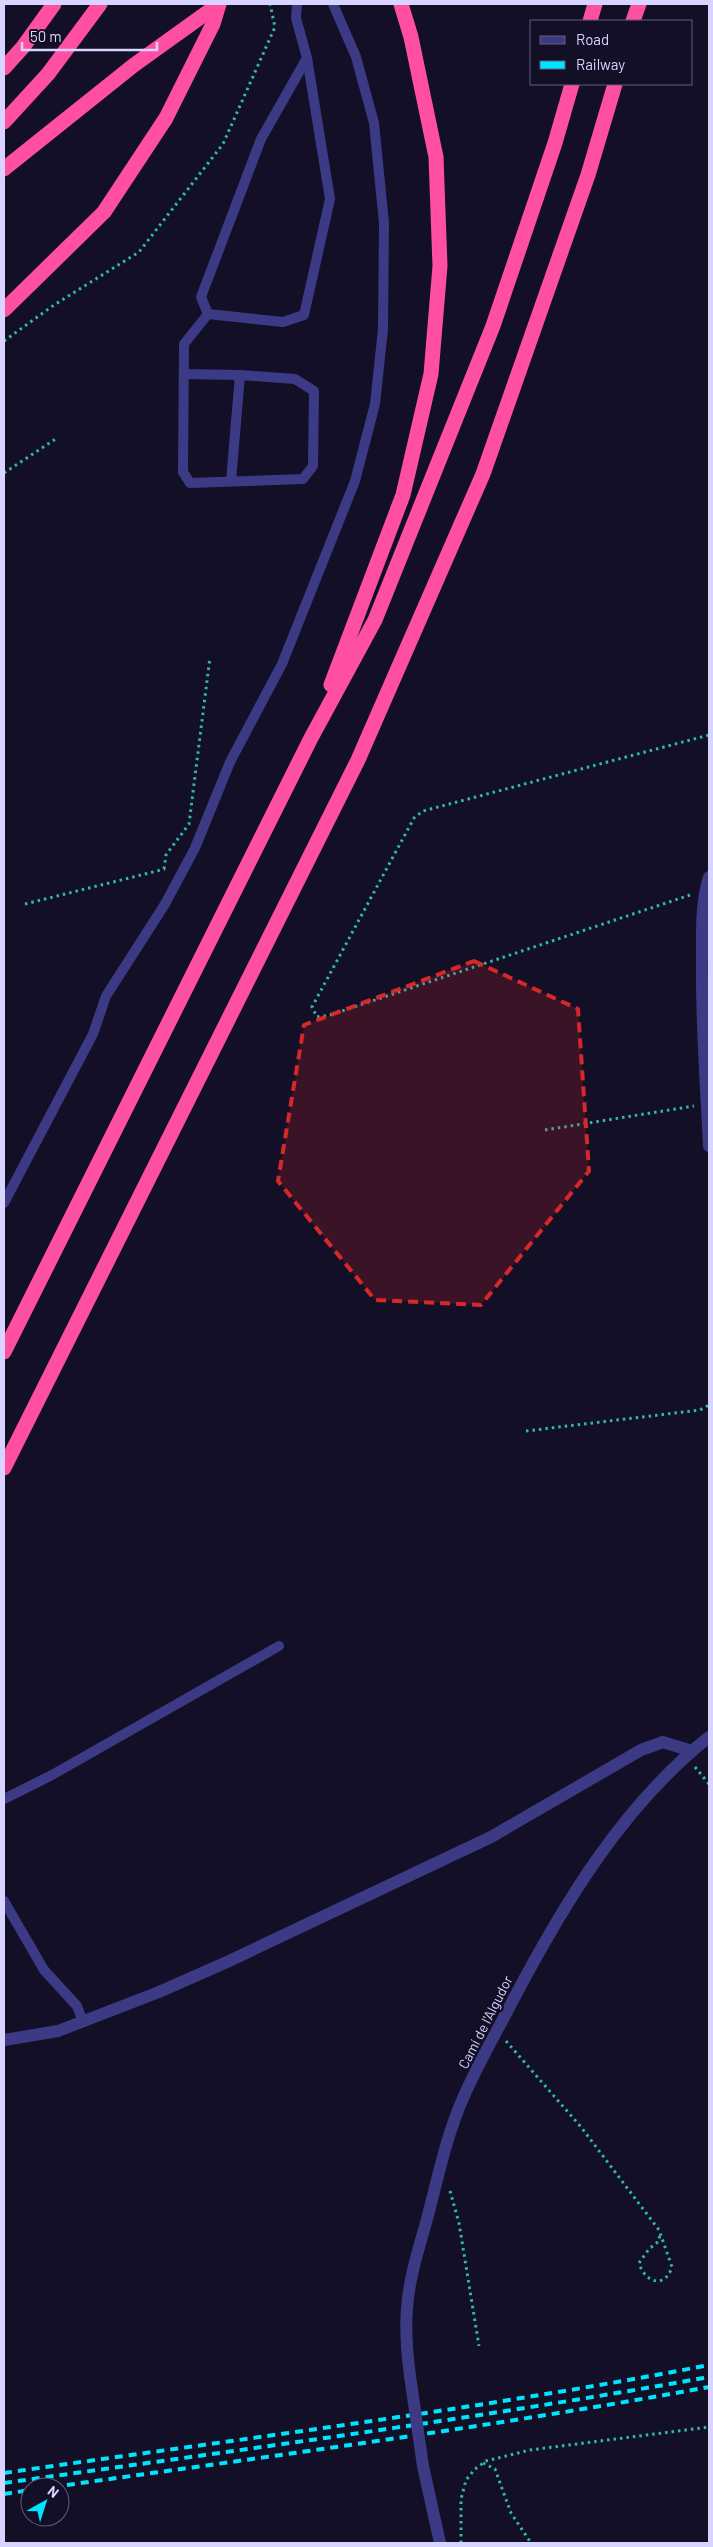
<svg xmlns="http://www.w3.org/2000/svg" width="713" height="2547" font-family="Barlow,sans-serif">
<rect width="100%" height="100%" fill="#130f26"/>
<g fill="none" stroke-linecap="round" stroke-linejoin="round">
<g stroke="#2fb8b0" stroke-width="3" stroke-dasharray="2.5 4" stroke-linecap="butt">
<polyline points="4,341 54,305 139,252 223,144 275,27 270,4"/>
<polyline points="4,473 57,438"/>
<polyline points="164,869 166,855 189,824 210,657"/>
<polyline points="690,895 330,1015 317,1017 312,1007 414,818 423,811 709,735"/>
<polyline points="25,904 165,869"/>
<polyline points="545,1130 694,1106"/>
<polyline points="526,1431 700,1410 709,1405"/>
<polyline points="695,1767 709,1784"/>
<path d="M506,2041l75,86 78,103 13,37c-7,22 -27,16 -33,-4l10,-14 10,-8 1,-9"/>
<polyline points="450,2191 459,2223 479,2346"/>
<polyline points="483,2463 495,2469 511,2513 531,2543"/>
<polyline points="461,2543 461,2499 466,2480 475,2469 486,2461 530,2450 709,2427"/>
</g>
<g stroke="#3d3a85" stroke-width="10">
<polyline points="208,314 283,322 304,315 330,199 307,58 296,18 297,4"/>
<polyline points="208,314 201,297 261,139 307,58"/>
<polyline points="184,374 240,375 295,379 314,391 313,466 303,479 190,483 183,472 184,344 208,314"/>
<polyline points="231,481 240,375"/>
<polyline points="4,1203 93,1034 106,996 165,904 195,848 230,762 282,664 355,481 375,404 383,329 384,223 374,123 356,57 333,4"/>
<polyline points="4,1799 52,1775 279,1646"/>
<polyline points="4,1901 44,1970 77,2006 83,2022"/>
</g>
<g stroke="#3d3a85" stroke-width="12">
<path d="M709,877c-8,26 -7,53 -7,80 -1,63 4,126 7,189"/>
<polyline points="4,2040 58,2031 159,1992 227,1962 491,1837 641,1750 663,1742 692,1751"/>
<path d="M410,2376c-3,-23 -5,-45 -3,-68 2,-30 12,-60 20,-89 11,-41 19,-83 37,-123 14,-32 32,-63 48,-94 51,-97 110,-196 197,-265"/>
<polyline points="423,2466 440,2543"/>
</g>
<g stroke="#ff4fa3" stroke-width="15">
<polyline points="590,21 595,4"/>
<polyline points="633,21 639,4"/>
<polyline points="4,68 23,47 54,4"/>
<polyline points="4,122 48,74 100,4"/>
<polyline points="4,169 134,65 219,4"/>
<polyline points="4,310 104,212 166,118 213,24 219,4"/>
<polyline points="331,685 403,495 431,374 440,266 436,157 411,37 401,4"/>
<polyline points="4,1352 311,738 375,620 493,326 555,143 572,84"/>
<polyline points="4,1468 358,760 483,474 588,175 615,84"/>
</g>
<g stroke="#00e5ff" stroke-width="4" stroke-dasharray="8 6" stroke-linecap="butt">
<path d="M4,2473c235,-34 472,-63 705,-108"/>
<path d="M4,2483c235,-33 471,-64 705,-106"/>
<path d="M53,2487c219,-31 438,-60 656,-100"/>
<polyline points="4,2494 30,2490"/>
</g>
<polyline stroke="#3d3a85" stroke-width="12" points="410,2376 423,2466"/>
</g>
<path fill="#d62828" fill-opacity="0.2" stroke="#d62828" stroke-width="4" stroke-dasharray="10 6" stroke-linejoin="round" d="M474,961l104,48 11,162 -108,134 -106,-5 -97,-119 26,-156z"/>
<g text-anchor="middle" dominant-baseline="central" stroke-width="5" stroke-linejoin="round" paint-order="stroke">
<g font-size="14" fill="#d9d4ff" stroke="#130f26">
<text transform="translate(485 2022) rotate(-63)">Camí de l'Algudor</text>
</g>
</g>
<rect width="713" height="2547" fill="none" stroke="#d9d4ff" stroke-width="10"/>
<rect x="530" y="20" width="162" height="65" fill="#130f26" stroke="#625e7d"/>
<rect x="540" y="36" width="25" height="8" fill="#3d3a85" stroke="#625e7d"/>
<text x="576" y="45" font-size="15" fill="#d9d4ff">Road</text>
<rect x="540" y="61" width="25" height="8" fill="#00e5ff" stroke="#625e7d"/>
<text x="576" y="70" font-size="15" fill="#d9d4ff">Railway</text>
<g transform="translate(45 2502) rotate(39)"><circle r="24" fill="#130f26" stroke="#625e7d"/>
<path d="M0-4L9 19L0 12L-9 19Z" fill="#00e5ff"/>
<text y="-8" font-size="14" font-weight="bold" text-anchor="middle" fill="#d9d4ff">N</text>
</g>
<path d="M22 42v8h135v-8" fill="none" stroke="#d9d4ff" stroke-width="2.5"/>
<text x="30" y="42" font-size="15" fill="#d9d4ff" stroke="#130f26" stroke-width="4" paint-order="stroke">50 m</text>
</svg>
